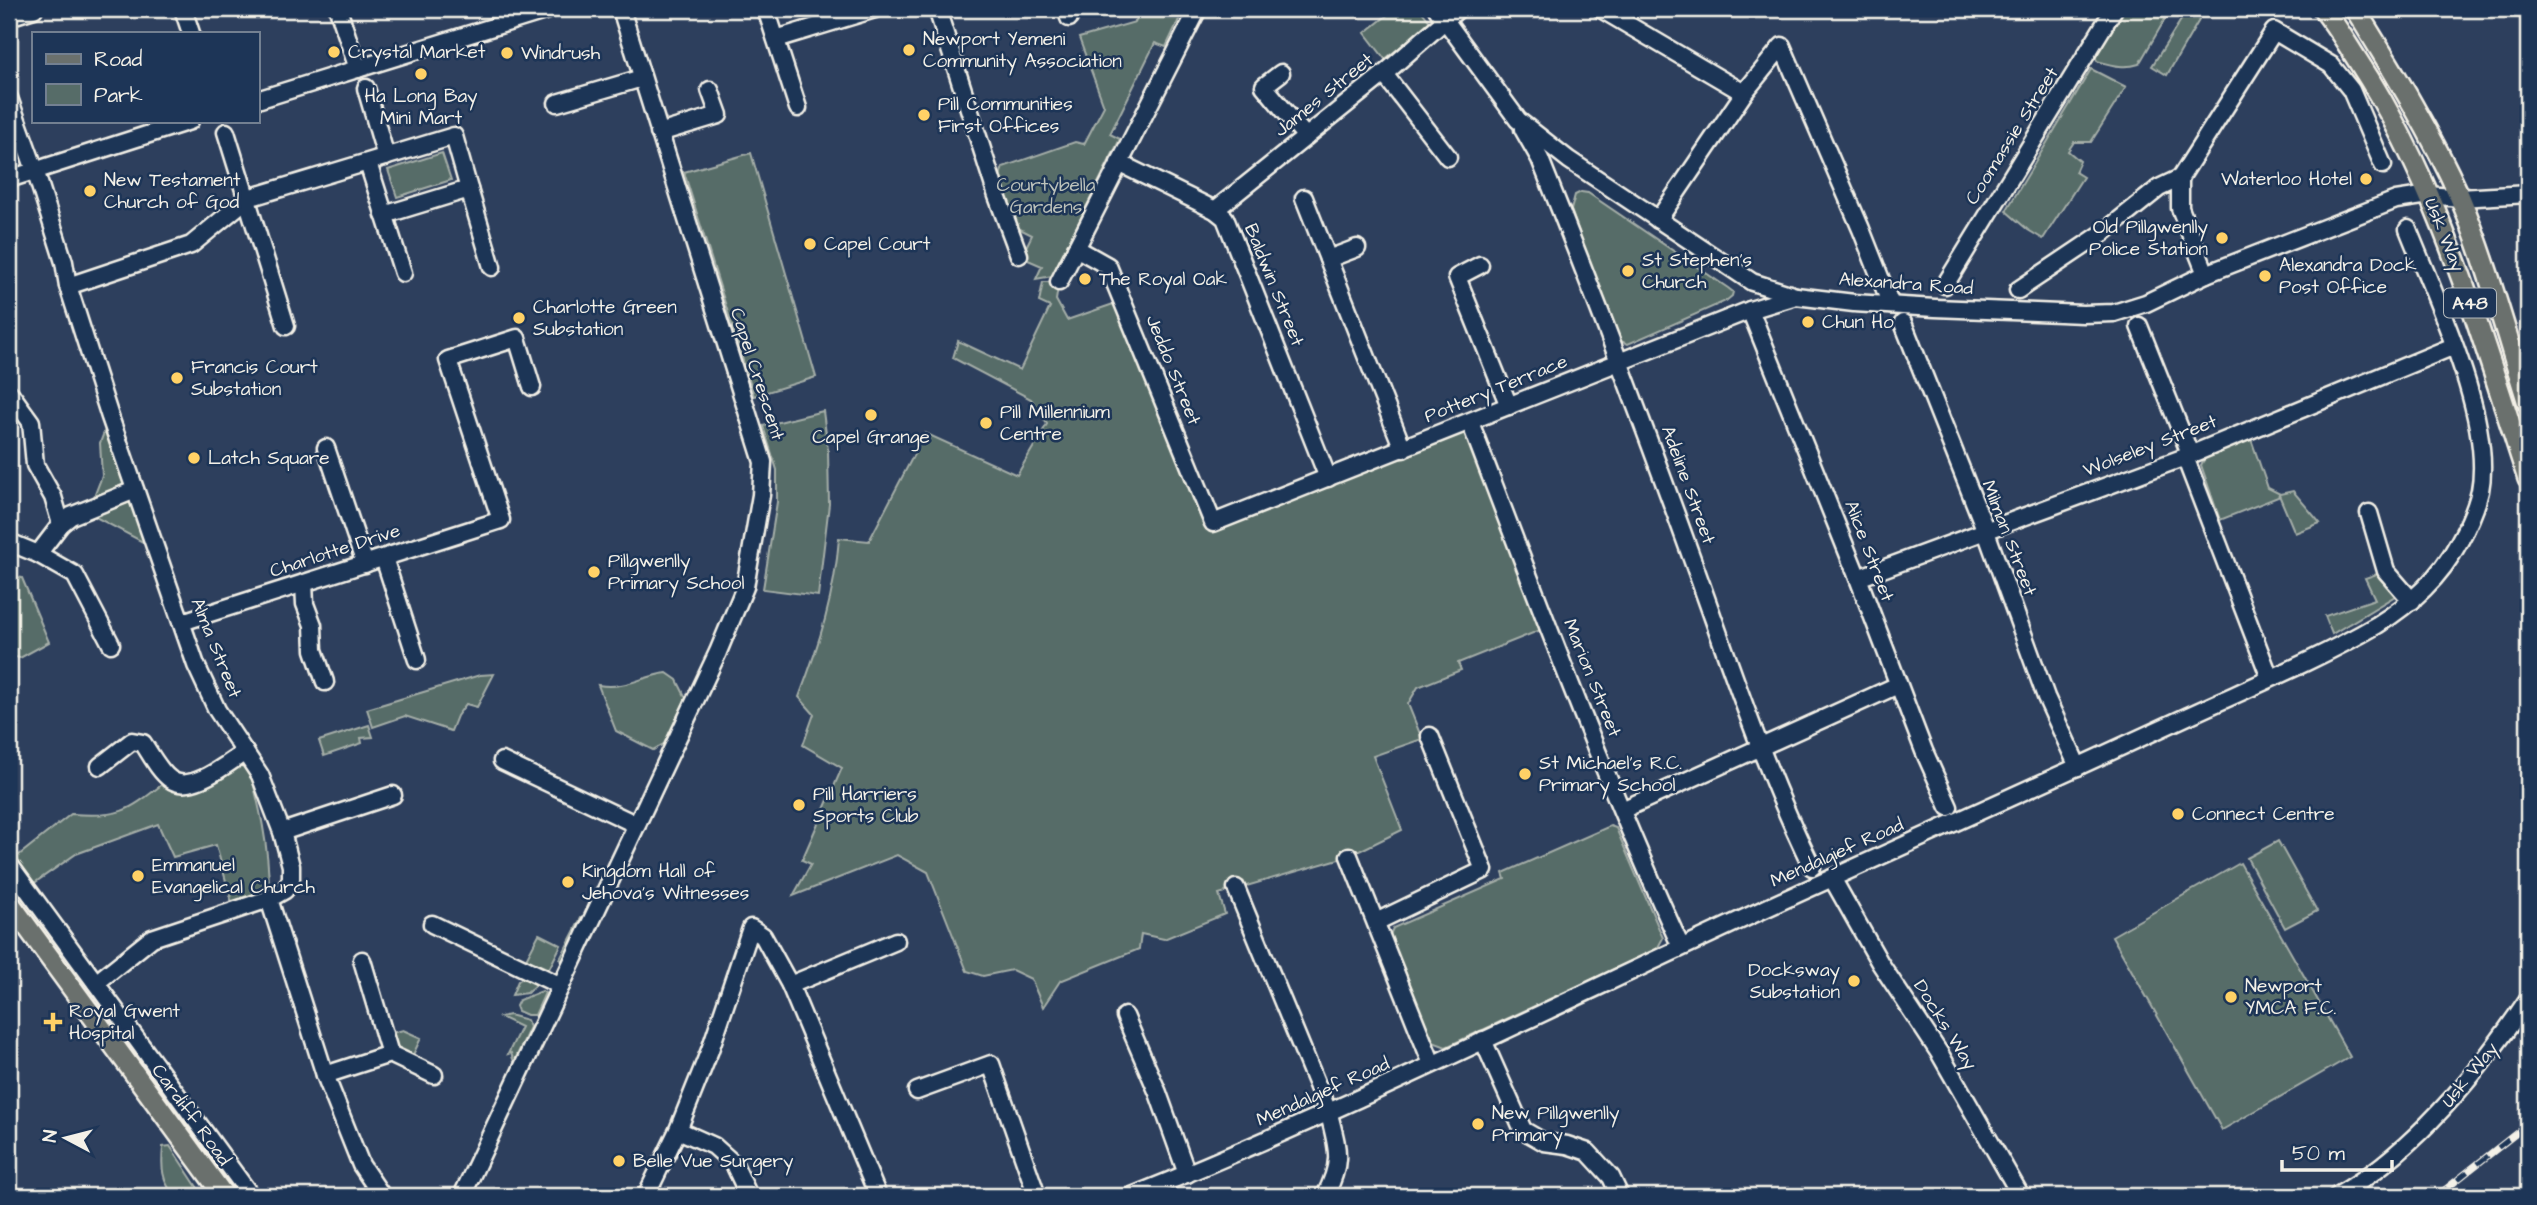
<svg xmlns="http://www.w3.org/2000/svg" width="2537" height="1205" font-family="'Architects Daughter',sans-serif">
<rect width="100%" height="100%" fill="#2d3f5d"/>
<filter id="ink" filterUnits="userSpaceOnUse"><feTurbulence type="fractalNoise" baseFrequency=".0143" numOctaves="2"/><feDisplacementMap in="SourceGraphic" scale="14" xChannelSelector="R" yChannelSelector="G"/><feConvolveMatrix kernelMatrix="1 2 1 2 8 2 1 2 1" color-interpolation-filters="sRGB"/></filter>
<g filter="url(#ink)">
<g fill="#566c68" stroke="#a5aea8" stroke-width="2">
<path d="M1141,9h43l-18,38 -11,-4 -45,91 10,5 -68,137 -16,3 6,-13 -21,-9 11,-22 -14,-7c-8,-17 -24,-43 -15,-61l72,-25 9,2 20,-38 -25,-68 56,-16z"/>
<polygon points="1395,9 1420,9 1431,23 1385,59 1365,33"/>
<path d="M2120,9h51l-32,55c-15,5 -27,1 -42,-3l-3,-7z"/>
<polygon points="2188,9 2205,10 2167,75 2152,66"/>
<polygon points="2091,69 2126,87 2091,142 2074,142 2068,151 2080,161 2075,172 2083,177 2043,239 2028,230 2006,211"/>
<polygon points="442,153 451,180 397,197 388,170"/>
<polygon points="751,153 816,377 754,396 684,172"/>
<polygon points="1581,192 1588,193 1728,288 1733,292 1732,296 1726,301 1628,344 1618,340 1571,210 1575,195"/>
<path d="M1043,282h16l-3,18 11,20 55,-19 91,222 257,-101 78,205 -90,36 3,7 -43,17 -10,17 14,35 -49,17 29,74 -53,26 -130,38 6,20 -61,25 -23,-5 -2,15 -79,32 -17,26 -12,-28 -19,-9 -29,6 -16,-5 -39,-99 -31,-17 -104,41 18,-32 -9,-4 40,-92 -39,-23 11,-31 -15,-17c20,-52 36,-103 40,-159l30,3 56,-108 92,42 30,-51 -16,-25 -78,-41 5,-17 62,29 30,-63 -11,-5z"/>
<polygon points="823,411 828,450 829,504 818,596 763,589 777,502 777,470 763,426"/>
<polygon points="110,417 156,549 82,510 90,507 102,476 100,443"/>
<path d="M2251,439l17,49 12,6 13,-3 27,32 -25,10 -16,-38 -1,2 -58,23 -19,-55c7,-17 33,-20 50,-26z"/>
<polygon points="2386,571 2395,596 2332,634 2325,616 2375,599 2365,578"/>
<polygon points="11,576 22,578 49,642 20,658 9,656 9,579"/>
<path d="M667,673l10,7 9,18 -22,46 -11,6 -37,-19 -18,-46c28,5 43,-9 69,-12z"/>
<polygon points="494,674 477,707 466,704 457,716 451,731 405,716 373,727 367,709 480,675"/>
<polygon points="369,725 373,737 361,738 362,743 324,756 319,741"/>
<path d="M245,752c14,51 25,94 24,147l-35,11 -18,-65 -43,12 -15,-33 -82,30 -49,34 -18,-25 62,-49c53,4 58,-4 98,-35l7,4z"/>
<polygon points="1610,826 1616,828 1663,938 1657,949 1446,1047 1433,1042 1389,937 1393,928 1505,879 1503,873"/>
<polygon points="2278,841 2317,911 2285,928 2247,858"/>
<polygon points="2240,863 2350,1057 2222,1130 2112,936"/>
<polygon points="591,914 567,963 560,959 582,916"/>
<polygon points="539,934 561,945 549,969 526,959"/>
<polygon points="531,973 543,979 527,993 512,995 518,981"/>
<polygon points="542,991 545,993 535,1015 527,1015 518,1011 516,1006 519,1000"/>
<polygon points="509,1015 527,1020 530,1027 514,1062 511,1053 508,1054 521,1027 500,1017"/>
<polygon points="403,1030 421,1038 411,1059 397,1051 392,1033"/>
<path d="M170,1146l33,50h-29c-12,-16 -13,-28 -11,-49z"/>
</g>
<g fill="none" stroke-linecap="round" stroke-linejoin="round">
<g stroke="#f4f1e8" stroke-width="21">
<g id="minor">
<polyline points="183,9 191,33"/>
<polyline points="338,9 358,69"/>
<polyline points="766,9 798,108"/>
<polyline points="937,9 997,196 1019,255"/>
<polyline points="1067,9 1069,18"/>
<polyline points="1437,9 1518,120 1569,160 1752,282 1796,296 1854,303 1935,308 2083,314 2114,313 2146,303 2206,274 2396,200 2429,195 2460,198 2528,194"/>
<polyline points="1601,9 1744,93"/>
<polyline points="9,17 34,9"/>
<polyline points="776,39 875,9"/>
<polyline points="1281,73 1264,86 1306,137"/>
<polyline points="1384,74 1448,157"/>
<polyline points="366,88 386,157"/>
<polyline points="9,98 35,170 64,262 68,286 110,417 196,665 217,710 260,775 282,832 291,866 291,879 285,890 269,899 325,1075 361,1165 382,1196"/>
<polyline points="257,100 551,9"/>
<polyline points="557,103 642,78"/>
<path d="M1523,129l17,30c53,132 103,264 151,397 38,105 72,211 121,311"/>
<polyline points="226,132 286,326"/>
<polyline points="659,133 719,115 710,90"/>
<polyline points="368,163 403,273"/>
<polyline points="1119,163 1215,210 1225,218 1328,478"/>
<polyline points="2180,178 2274,31 2331,65 2351,90 2383,165"/>
<polyline points="9,179 190,121"/>
<polyline points="469,189 492,267"/>
<polyline points="1304,198 1403,449"/>
<polyline points="1215,210 1384,74 1458,9"/>
<polyline points="1658,220 1744,93 1782,46 1861,229 1891,305"/>
<polyline points="1076,248 1108,266 1213,523 1750,310 1796,296"/>
<polyline points="1328,259 1357,248"/>
<polyline points="1480,265 1457,277 1509,406"/>
<polyline points="1059,282 1198,9"/>
<polyline points="1945,285 2114,9"/>
<polyline points="68,286 191,245 248,198 454,136 469,189 384,215"/>
<polyline points="2018,290 2103,233 2159,188 2180,178 2180,208 2206,274"/>
<polyline points="1750,310 1858,578 1924,751 1949,807"/>
<polyline points="1903,323 1985,529 2046,697 2078,767"/>
<polyline points="2139,326 2190,454"/>
<polyline points="10,393 31,422 35,465 53,497 61,524"/>
<path d="M1470,422c67,176 133,354 211,525"/>
<polyline points="326,448 365,564"/>
<polyline points="2185,457 2270,678"/>
<polyline points="2369,513 2386,571 2412,601"/>
<polyline points="9,542 38,554"/>
<polyline points="384,558 417,660"/>
<polyline points="1858,578 2185,457 2454,346"/>
<polyline points="304,583 305,604 313,625 314,650 325,682"/>
<polyline points="182,622 501,520 448,360 517,338 532,387"/>
<polyline points="111,644 75,575 38,554 61,524 71,516 135,490"/>
<polyline points="502,761 637,825"/>
<path d="M100,766l32,-25 11,2c8,12 16,28 27,36 20,16 58,-16 75,-27"/>
<polyline points="1622,810 1898,685"/>
<polyline points="282,832 393,795"/>
<polyline points="1349,856 1432,1064"/>
<polyline points="9,864 251,1196"/>
<polyline points="1832,878 1880,963 1940,1054 2021,1196"/>
<path d="M1236,888l93,226c9,36 14,47 -4,82"/>
<polyline points="1376,922 1484,870 1430,736"/>
<polyline points="432,924 561,986"/>
<polyline points="96,983 152,938 269,899"/>
<polyline points="790,985 896,941"/>
<polyline points="1125,1016 1158,1093 1187,1174"/>
<polyline points="1483,1040 1523,1130 1544,1142 1567,1145 1588,1152 1611,1177 1620,1196"/>
<polyline points="390,1054 434,1075"/>
<polyline points="325,1075 390,1054 362,960"/>
<polyline points="917,1091 991,1064 1037,1196"/>
<polyline points="678,1130 714,1146 734,1164 749,1196"/>
<polyline points="462,1196 718,652 745,587 761,495 763,462 621,9"/>
<polyline points="646,1196 678,1130 710,1050 751,928 763,936 790,985 878,1196"/>
<path d="M1132,1196c237,-95 465,-212 698,-317 120,-54 239,-108 358,-163 63,-29 129,-56 189,-91 35,-22 63,-47 82,-83 9,-16 17,-33 21,-51 14,-72 -45,-193 -72,-262"/>
<path d="M2337,1196c78,-45 142,-124 191,-197"/>
</g>
</g>
<g stroke="#f4f1e8" stroke-width="24">
<g id="major">
<path d="M2323,9c13,16 24,35 35,52 83,127 123,276 170,418"/>
<path d="M2355,9c37,60 75,121 104,186 28,67 47,139 69,208"/>
<polyline points="9,902 224,1196"/>
</g>
</g>
<use href="#minor" stroke="#1d3557" stroke-width="16"/>
<use href="#major" stroke="#6a706d" stroke-width="19"/>
<g stroke="#f4f1e8" stroke-width="7">
<polyline id="rail" points="2437,1196 2528,1124"/>
</g>
<use href="#rail" stroke="#1d3557" stroke-width="4.5" stroke-dasharray="13" stroke-linecap="butt"/>
</g>
</g>
<g fill="#ffd166" stroke="#1d3557" stroke-width="2.5">
<circle cx="909" cy="50" r="7"/>
<circle cx="334" cy="52" r="7"/>
<circle cx="507" cy="53" r="7"/>
<circle cx="421" cy="74" r="7"/>
<circle cx="924" cy="115" r="7"/>
<circle cx="2366" cy="179" r="7"/>
<circle cx="90" cy="191" r="7"/>
<circle cx="2222" cy="238" r="7"/>
<circle cx="810" cy="244" r="7"/>
<circle cx="1628" cy="271" r="7"/>
<circle cx="2265" cy="276" r="7"/>
<circle cx="1085" cy="279" r="7"/>
<circle cx="519" cy="318" r="7"/>
<circle cx="1808" cy="322" r="7"/>
<circle cx="177" cy="378" r="7"/>
<circle cx="871" cy="415" r="7"/>
<circle cx="986" cy="423" r="7"/>
<circle cx="194" cy="458" r="7"/>
<circle cx="594" cy="572" r="7"/>
<circle cx="1525" cy="774" r="7"/>
<circle cx="799" cy="805" r="7"/>
<circle cx="2178" cy="814" r="7"/>
<circle cx="138" cy="876" r="7"/>
<circle cx="568" cy="882" r="7"/>
<circle cx="1854" cy="981" r="7"/>
<circle cx="2231" cy="997" r="7"/>
<path d="M49.5 1011.5h7v7h7v7h-7v7h-7v-7h-7v-7h7z"/>
<circle cx="1478" cy="1124" r="7"/>
<circle cx="619" cy="1161" r="7"/>
</g>
<g text-anchor="middle" dominant-baseline="central" stroke-width="5" stroke-linejoin="round" paint-order="stroke">
<rect fill="#1d3557" stroke="#b4b9bc" stroke-width="2" x="2444" y="288.5" width="52" height="29" rx="5"/>
<g font-size="18" font-weight="bold" fill="#f4f1e8">
<text x="2470" y="303">A48</text>
</g>
<g font-size="19" fill="#f4f1e8" stroke="#1d3557" text-anchor="start">
<text x="923" y="39">Newport Yemeni<tspan x="923" dy="22">Community Association</tspan></text>
<text x="348" y="52">Crystal Market</text>
<text x="521" y="53">Windrush</text>
<text x="421" y="96" text-anchor="middle">Ha Long Bay<tspan x="421" dy="22">Mini Mart</tspan></text>
<text x="938" y="104">Pill Communities<tspan x="938" dy="22">First Offices</tspan></text>
<text x="2352" y="179" text-anchor="end">Waterloo Hotel</text>
<text x="104" y="180">New Testament<tspan x="104" dy="22">Church of God</tspan></text>
<text x="2208" y="227" text-anchor="end">Old Pillgwenlly<tspan x="2208" dy="22">Police Station</tspan></text>
<text x="824" y="244">Capel Court</text>
<text x="1642" y="260">St Stephen's<tspan x="1642" dy="22">Church</tspan></text>
<text x="2279" y="265">Alexandra Dock<tspan x="2279" dy="22">Post Office</tspan></text>
<text x="1099" y="279">The Royal Oak</text>
<text x="533" y="307">Charlotte Green<tspan x="533" dy="22">Substation</tspan></text>
<text x="1822" y="322">Chun Ho</text>
<text x="191" y="367">Francis Court<tspan x="191" dy="22">Substation</tspan></text>
<text x="1000" y="412">Pill Millennium<tspan x="1000" dy="22">Centre</tspan></text>
<text x="871" y="437" text-anchor="middle">Capel Grange</text>
<text x="208" y="458">Latch Square</text>
<text x="608" y="561">Pillgwenlly<tspan x="608" dy="22">Primary School</tspan></text>
<text x="1539" y="763">St Michael's R.C.<tspan x="1539" dy="22">Primary School</tspan></text>
<text x="813" y="794">Pill Harriers<tspan x="813" dy="22">Sports Club</tspan></text>
<text x="2192" y="814">Connect Centre</text>
<text x="152" y="865">Emmanuel<tspan x="152" dy="22">Evangelical Church</tspan></text>
<text x="582" y="871">Kingdom Hall of<tspan x="582" dy="22">Jehova's Witnesses</tspan></text>
<text x="1840" y="970" text-anchor="end">Docksway<tspan x="1840" dy="22">Substation</tspan></text>
<text x="2245" y="986">Newport<tspan x="2245" dy="22">YMCA F.C.</tspan></text>
<text x="69" y="1011">Royal Gwent<tspan x="69" dy="22">Hospital</tspan></text>
<text x="1492" y="1113">New Pillgwenlly<tspan x="1492" dy="22">Primary</tspan></text>
<text x="633" y="1161">Belle Vue Surgery</text>
</g>
<g font-size="19" fill="#f4f1e8" stroke="#1d3557">
<text transform="translate(1324 95) rotate(-39)">James Street</text>
<text transform="translate(2012 136) rotate(-58)">Coomassie Street</text>
<text transform="translate(2444 235) rotate(68)">Usk Way</text>
<text transform="translate(1906 284) rotate(4)">Alexandra Road</text>
<text transform="translate(1274 285) rotate(68)">Baldwin Street</text>
<text transform="translate(1173 370) rotate(68)">Jeddo Street</text>
<text transform="translate(757 374) rotate(72)">Capel Crescent</text>
<text transform="translate(1496 389) rotate(-22)">Pottery Terrace</text>
<text transform="translate(2150 446) rotate(-21)">Wolseley Street</text>
<text transform="translate(1688 485) rotate(70)">Adeline Street</text>
<text transform="translate(2009 538) rotate(69)">Milman Street</text>
<text transform="translate(335 551) rotate(-18)">Charlotte Drive</text>
<text transform="translate(1869 551) rotate(69)">Alice Street</text>
<text transform="translate(216 648) rotate(68)">Alma Street</text>
<text transform="translate(1592 678) rotate(68)">Marion Street</text>
<text transform="translate(1837 853) rotate(-24)">Mendalgief Road</text>
<text transform="translate(1945 1025) rotate(58)">Docks Way</text>
<text transform="translate(2470 1075) rotate(-51)">Usk Way</text>
<text transform="translate(1323 1092) rotate(-24)">Mendalgief Road</text>
<text transform="translate(191 1115) rotate(54)">Cardiff Road</text>
</g>
<g font-size="19" fill="#bdc2bb" stroke="#1d3557">
<text x="1046" y="185">Courtybella<tspan x="1046" dy="22">Gardens</tspan></text>
</g>
</g>
<rect width="2537" height="1205" fill="none" stroke="#1d3557" stroke-width="35"/>
<rect x="18" y="18" width="2502" height="1170" fill="none" stroke="#f4f1e8" stroke-width="2.5" filter="url(#ink)"/>
<rect x="32" y="32" width="228" height="91" fill="#1d3557" stroke="#738091" stroke-width="2"/>
<rect x="46" y="54" width="35" height="10" fill="#6a706d" stroke="#738091" stroke-width="2"/>
<text x="94" y="66" font-size="21" fill="#f4f1e8">Road</text>
<rect x="46" y="84" width="35" height="21" fill="#566c68" stroke="#738091" stroke-width="2"/>
<text x="94" y="102" font-size="21" fill="#f4f1e8">Park</text>
<g transform="translate(66 1138) rotate(277)" stroke="#1d3557" stroke-width="5" paint-order="stroke">
<path d="M0-5L12 26L0 18L-12 26Z" fill="#f4f1e8"/>
<text y="-10" font-size="19" font-weight="bold" text-anchor="middle" fill="#f4f1e8">N</text>
</g>
<path d="M2282 1160v10h110v-10" fill="none" stroke="#f4f1e8" stroke-width="3.5"/>
<text x="2292" y="1160" font-size="21" fill="#f4f1e8" stroke="#1d3557" stroke-width="5" paint-order="stroke">50 m</text>
</svg>
